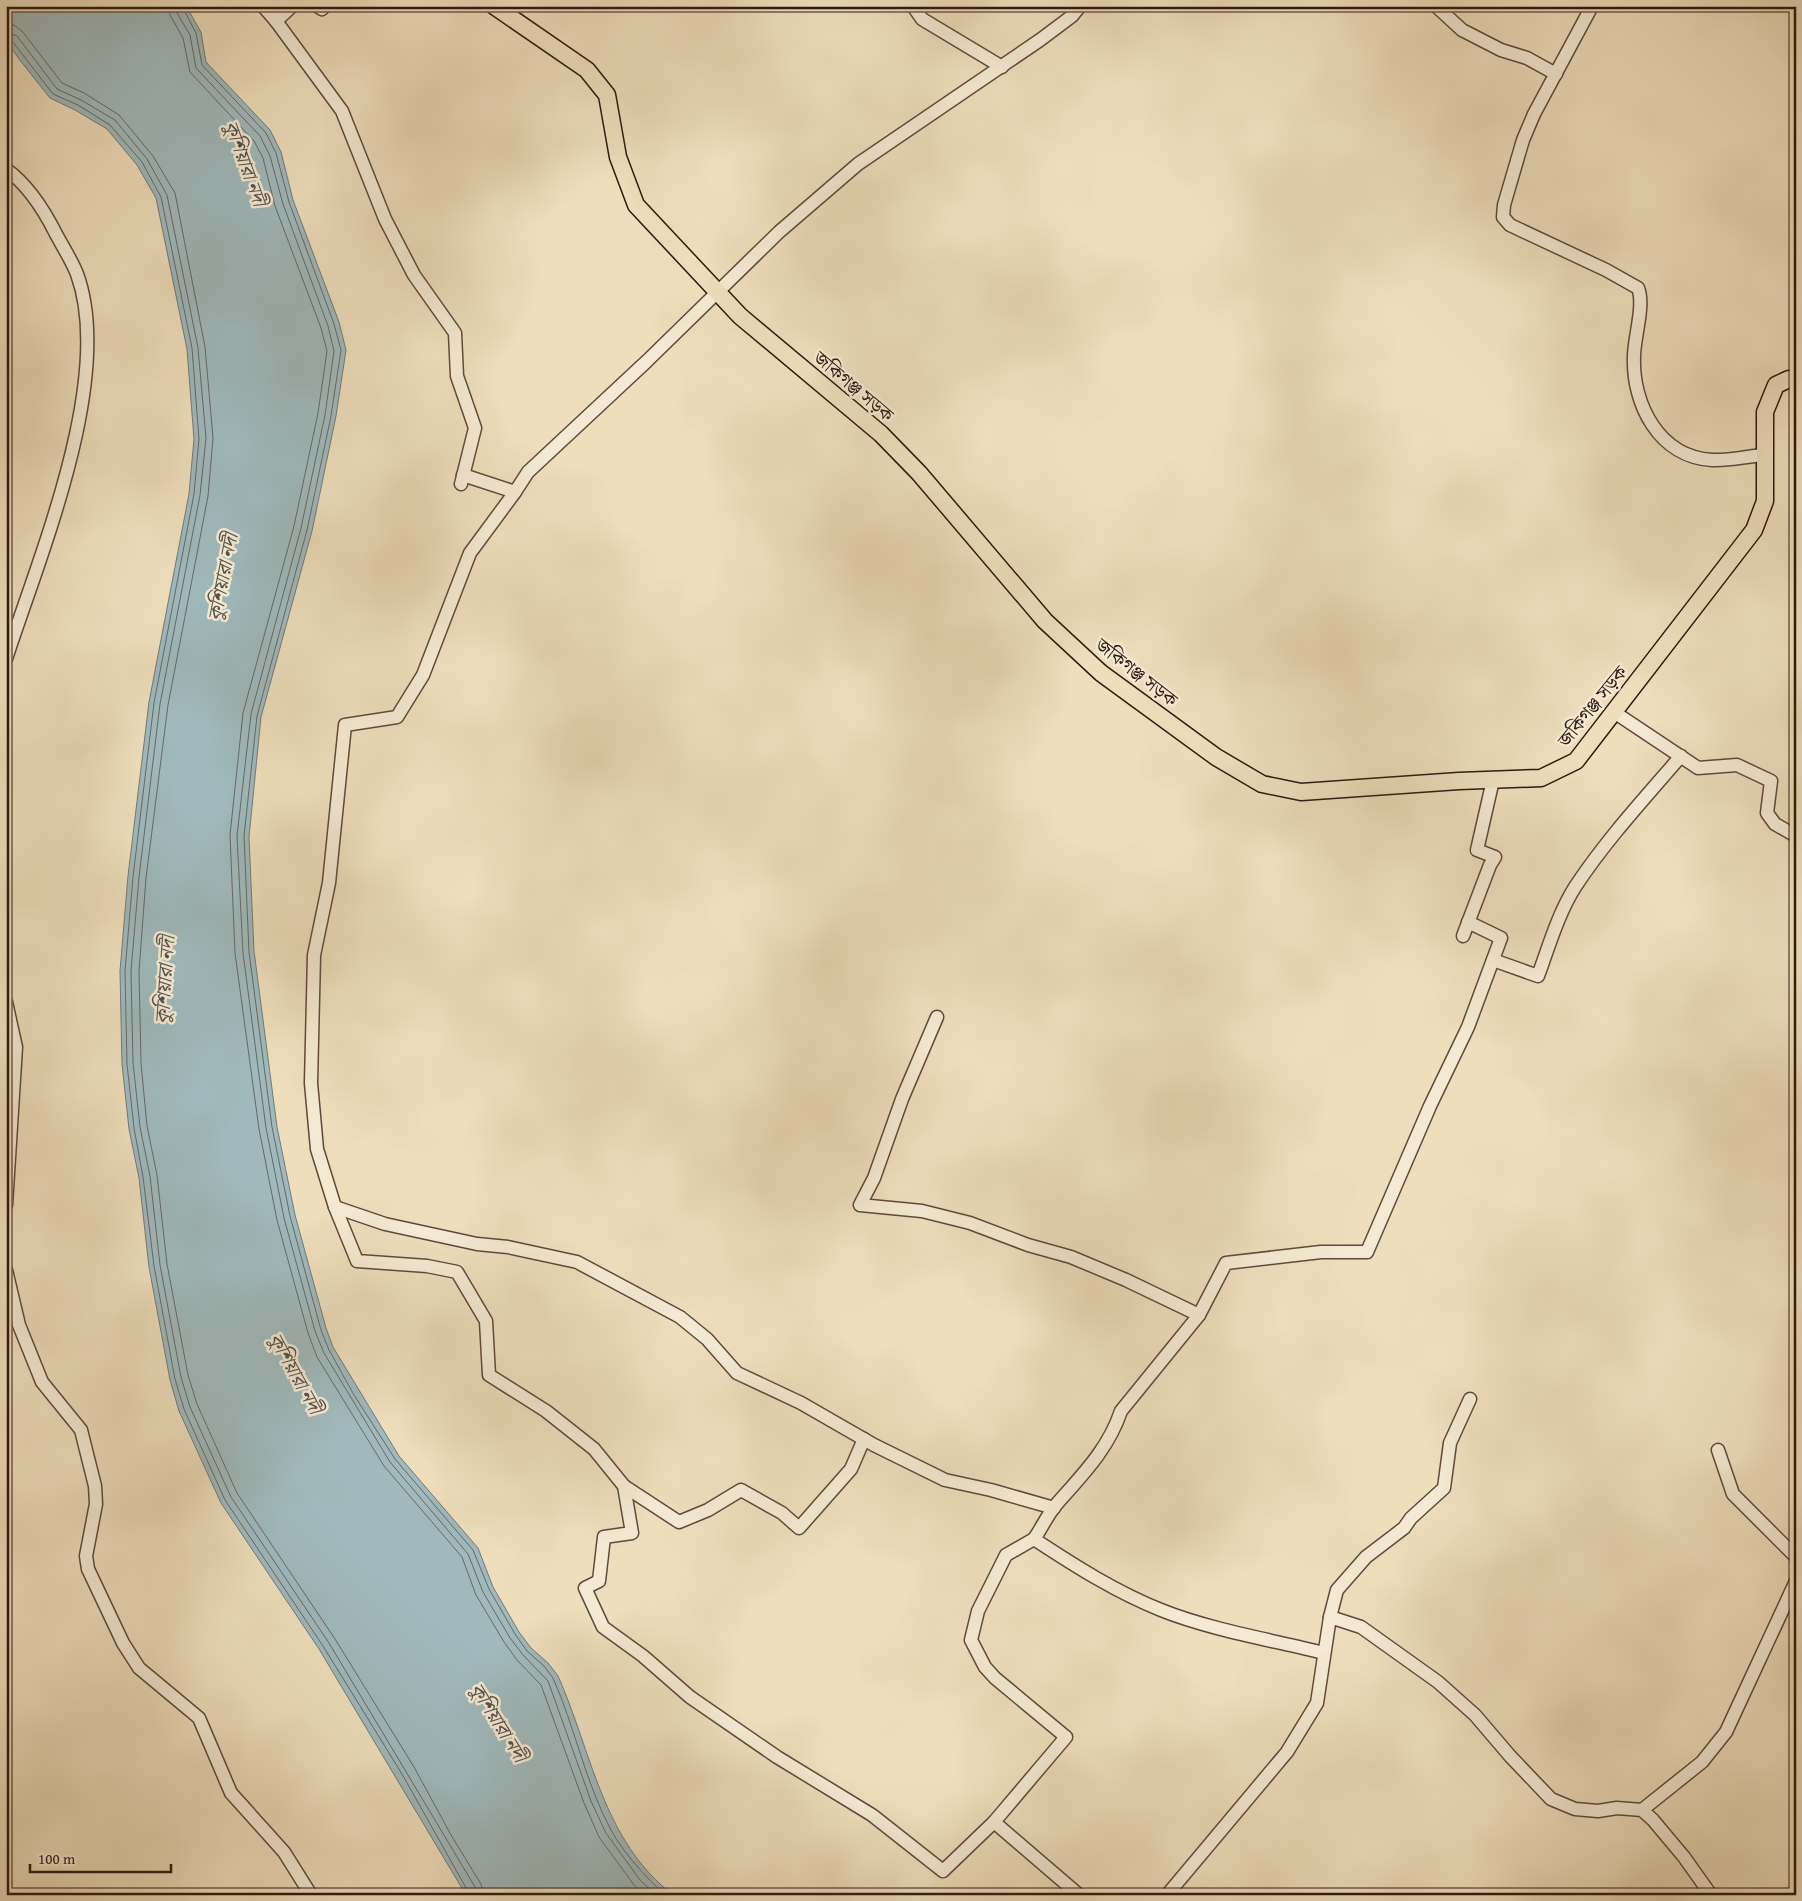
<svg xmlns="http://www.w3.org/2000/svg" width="1802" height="1901" font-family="'Gentium Book Plus','Noto Serif Bengali',serif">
<rect width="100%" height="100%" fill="#eedebc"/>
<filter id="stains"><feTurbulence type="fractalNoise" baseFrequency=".004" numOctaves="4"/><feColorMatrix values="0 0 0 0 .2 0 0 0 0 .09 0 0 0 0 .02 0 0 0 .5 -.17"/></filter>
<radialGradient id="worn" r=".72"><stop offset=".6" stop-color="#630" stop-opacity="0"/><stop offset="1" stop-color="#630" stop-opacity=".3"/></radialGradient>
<path fill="#9fb9bc" stroke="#727977" d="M6,6h180l15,26 5,30 64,68 11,22 12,48 46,122 7,28 -10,66 -24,115 -51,186 -12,120 5,114 23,176 18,88 31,113 7,19 66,109 79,92 15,39 26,45 12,16 17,15 10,13c34,76 44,164 115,219h-207l-147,-246 -98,-146 -42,-92 -9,-31 -21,-113 -10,-89 -10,-49 -7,-65 -2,-93 8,-95 21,-174 40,-208 5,-55 -7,-90 -31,-151 -19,-33 -30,-36 -32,-19 -25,-12 -31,-39 -13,-19z"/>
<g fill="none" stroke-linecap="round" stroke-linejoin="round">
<g stroke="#666866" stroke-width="1">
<polyline points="169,6 170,15 183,38 190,72 254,141 263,158 275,206 321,328 327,351 318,413 294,526 243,713 230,835 235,953 259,1129 277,1220 308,1333 317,1357 384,1466 462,1557 476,1595 504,1642 517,1660 541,1685 584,1803 599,1837 634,1885 645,1895"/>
<polyline points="176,6 177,13 190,35 196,68 260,136 270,156 283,204 328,326 334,351 325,415 301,528 251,714 237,836 243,953 266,1128 284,1218 315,1331 324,1353 390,1462 468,1554 483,1592 510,1638 523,1655 548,1681 591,1801 606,1833 640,1880 656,1895"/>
<path d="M182,6l14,27 6,32 64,68 10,20 13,49 45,122 7,26 -10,66 -24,114 -50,186 -13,120 5,116 23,175 18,89 31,114 8,20 25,45 41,64 78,91 16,39 26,45 12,17 17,15 9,12c22,49 32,104 58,152 13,24 34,46 54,65"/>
<polyline points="6,24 14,25 22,31 62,83 84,93 119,115 153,156 175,193 205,347 213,438 208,496 168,705 146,878 139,971 141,1063 147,1126 157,1175 167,1264 188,1375 197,1404 237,1493 335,1639 414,1767 451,1835 481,1884 484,1895"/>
<polyline points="6,32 17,36 57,89 81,100 115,120 147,159 167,195 198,348 206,438 200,495 160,704 139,877 131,971 133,1063 140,1127 150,1176 160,1265 181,1377 190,1407 231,1497 329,1643 475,1887 476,1895"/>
<polyline points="6,38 12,41 53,94 78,105 110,125 142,162 161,197 192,348 199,439 194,494 154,703 133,877 125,971 127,1064 134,1128 143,1177 154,1266 175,1379 184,1409 225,1500 323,1646 402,1774 470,1895"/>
</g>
<g stroke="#5e4a3b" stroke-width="15">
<g id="minor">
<polyline points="263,6 276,21 292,6"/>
<polyline points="317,6 322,9 325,6"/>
<polyline points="913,6 922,19 1002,67"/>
<polyline points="1436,6 1462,30 1501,50 1527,58 1556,74"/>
<path d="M1592,6l-58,108 -11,26 -19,65 -1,12 7,8 96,45 32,18c7,17 -4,50 -4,68 -2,48 25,101 78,104 17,1 36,-4 53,-5"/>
<polyline points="276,21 342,111 385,219 414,275 455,333 457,376 475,428 461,484"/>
<path d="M6,169c22,16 38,41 50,65 7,13 16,27 21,40 38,104 -38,283 -71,385"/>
<polyline points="463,475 515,492 528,472 647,361 779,232 858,164 1040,40 1072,16 1080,6"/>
<polyline points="515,492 470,553 423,675 397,717 345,725 329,883 314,955 311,1083 317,1149 335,1207 385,1224 477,1244 508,1247 577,1262 680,1317 707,1339 737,1373 801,1403 874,1445 945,1480 991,1490 1054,1508"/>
<polyline points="1614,712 1698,768 1737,765 1771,781 1767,813 1775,824 1796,836"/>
<polyline points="1463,936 1490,865 1495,857 1477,850 1493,780"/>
<path d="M1493,960l45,16c11,-30 20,-62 37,-89 31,-47 69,-88 106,-131"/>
<polyline points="6,1002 16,1047 6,1205"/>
<path d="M937,1017l-35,82 -28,79 -14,27 62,6 48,12 58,22 43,12 55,23 73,35 -78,96c-13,39 -40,65 -66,95 -8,10 -14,23 -21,33 41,27 82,53 127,71 50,20 111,30 163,43"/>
<polyline points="335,1207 357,1261 427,1266 457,1272 486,1321 489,1375 546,1411 594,1449 624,1486 632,1533 604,1537 599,1581 585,1588 603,1627 643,1656 690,1697 777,1757 872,1815 943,1871 994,1822 1079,1895"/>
<polyline points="6,1270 19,1325 42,1382 81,1430 95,1486 96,1504 86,1556 88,1569 123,1643 139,1668 199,1718 231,1793 284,1852 311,1895"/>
<polyline points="1199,1315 1226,1263 1321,1252 1367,1252 1430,1106 1468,1027 1501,938 1468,922"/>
<polyline points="1470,1399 1450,1443 1444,1488 1411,1518 1404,1528 1366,1557 1337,1590 1330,1617 1361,1627 1438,1682 1475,1715 1510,1756 1551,1799 1575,1809 1598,1811 1617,1808 1642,1810 1653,1820 1684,1857 1711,1895"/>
<polyline points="1718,1450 1733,1494 1796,1557"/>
<polyline points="624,1486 679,1522 708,1510 741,1490 782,1513 799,1528 851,1469 864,1439"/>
<polyline points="1642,1810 1702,1762 1726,1732 1796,1581"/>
<polyline points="994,1822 1066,1737 995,1678 985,1667 971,1640 978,1611 1006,1555 1034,1539"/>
<polyline points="1167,1895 1287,1752 1317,1703 1330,1617"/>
</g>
</g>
<g stroke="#2e1810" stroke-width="19">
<polyline id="major" points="494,6 587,70 607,95 618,157 636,205 740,316 881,434 919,473 1045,621 1101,673 1216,757 1262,784 1301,792 1459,781 1541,778 1576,761 1754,530 1765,501 1765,412 1776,385 1789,379 1796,381"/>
</g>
<use href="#minor" stroke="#f4ead3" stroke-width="12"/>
<use href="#major" stroke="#eedebc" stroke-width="16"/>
</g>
<g text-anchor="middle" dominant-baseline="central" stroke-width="5" stroke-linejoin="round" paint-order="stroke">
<g font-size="19" fill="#2e1810" stroke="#f4ead3">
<text transform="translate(854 386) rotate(40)">জকিগঞ্জ সড়ক</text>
<text transform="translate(1137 672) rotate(38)">জকিগঞ্জ সড়ক</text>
<text transform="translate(1592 706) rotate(-51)">জকিগঞ্জ সড়ক</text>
</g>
<g font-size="20" font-style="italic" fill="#56504c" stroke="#f4ead3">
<text transform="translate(246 163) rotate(70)">কুশিয়ারা নদী</text>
<text transform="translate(222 577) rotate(-79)">কুশিয়ারা নদী</text>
<text transform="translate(164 980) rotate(-86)">কুশিয়ারা নদী</text>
<text transform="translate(296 1373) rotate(61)">কুশিয়ারা নদী</text>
<text transform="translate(499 1722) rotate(58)">কুশিয়ারা নদী</text>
</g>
</g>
<rect width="1802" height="1901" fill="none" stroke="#eedebc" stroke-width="25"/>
<rect x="8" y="8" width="1787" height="1886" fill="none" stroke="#2e1810" stroke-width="2.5"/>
<rect x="12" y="12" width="1777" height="1876" fill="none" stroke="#2e1810"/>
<path d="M30 1864v8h141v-8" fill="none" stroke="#2e1810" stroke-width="2.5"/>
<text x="38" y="1864" font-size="15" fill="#2e1810" stroke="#f4ead3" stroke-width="4" paint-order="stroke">100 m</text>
<rect width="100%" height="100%" filter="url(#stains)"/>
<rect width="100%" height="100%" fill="url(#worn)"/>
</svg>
